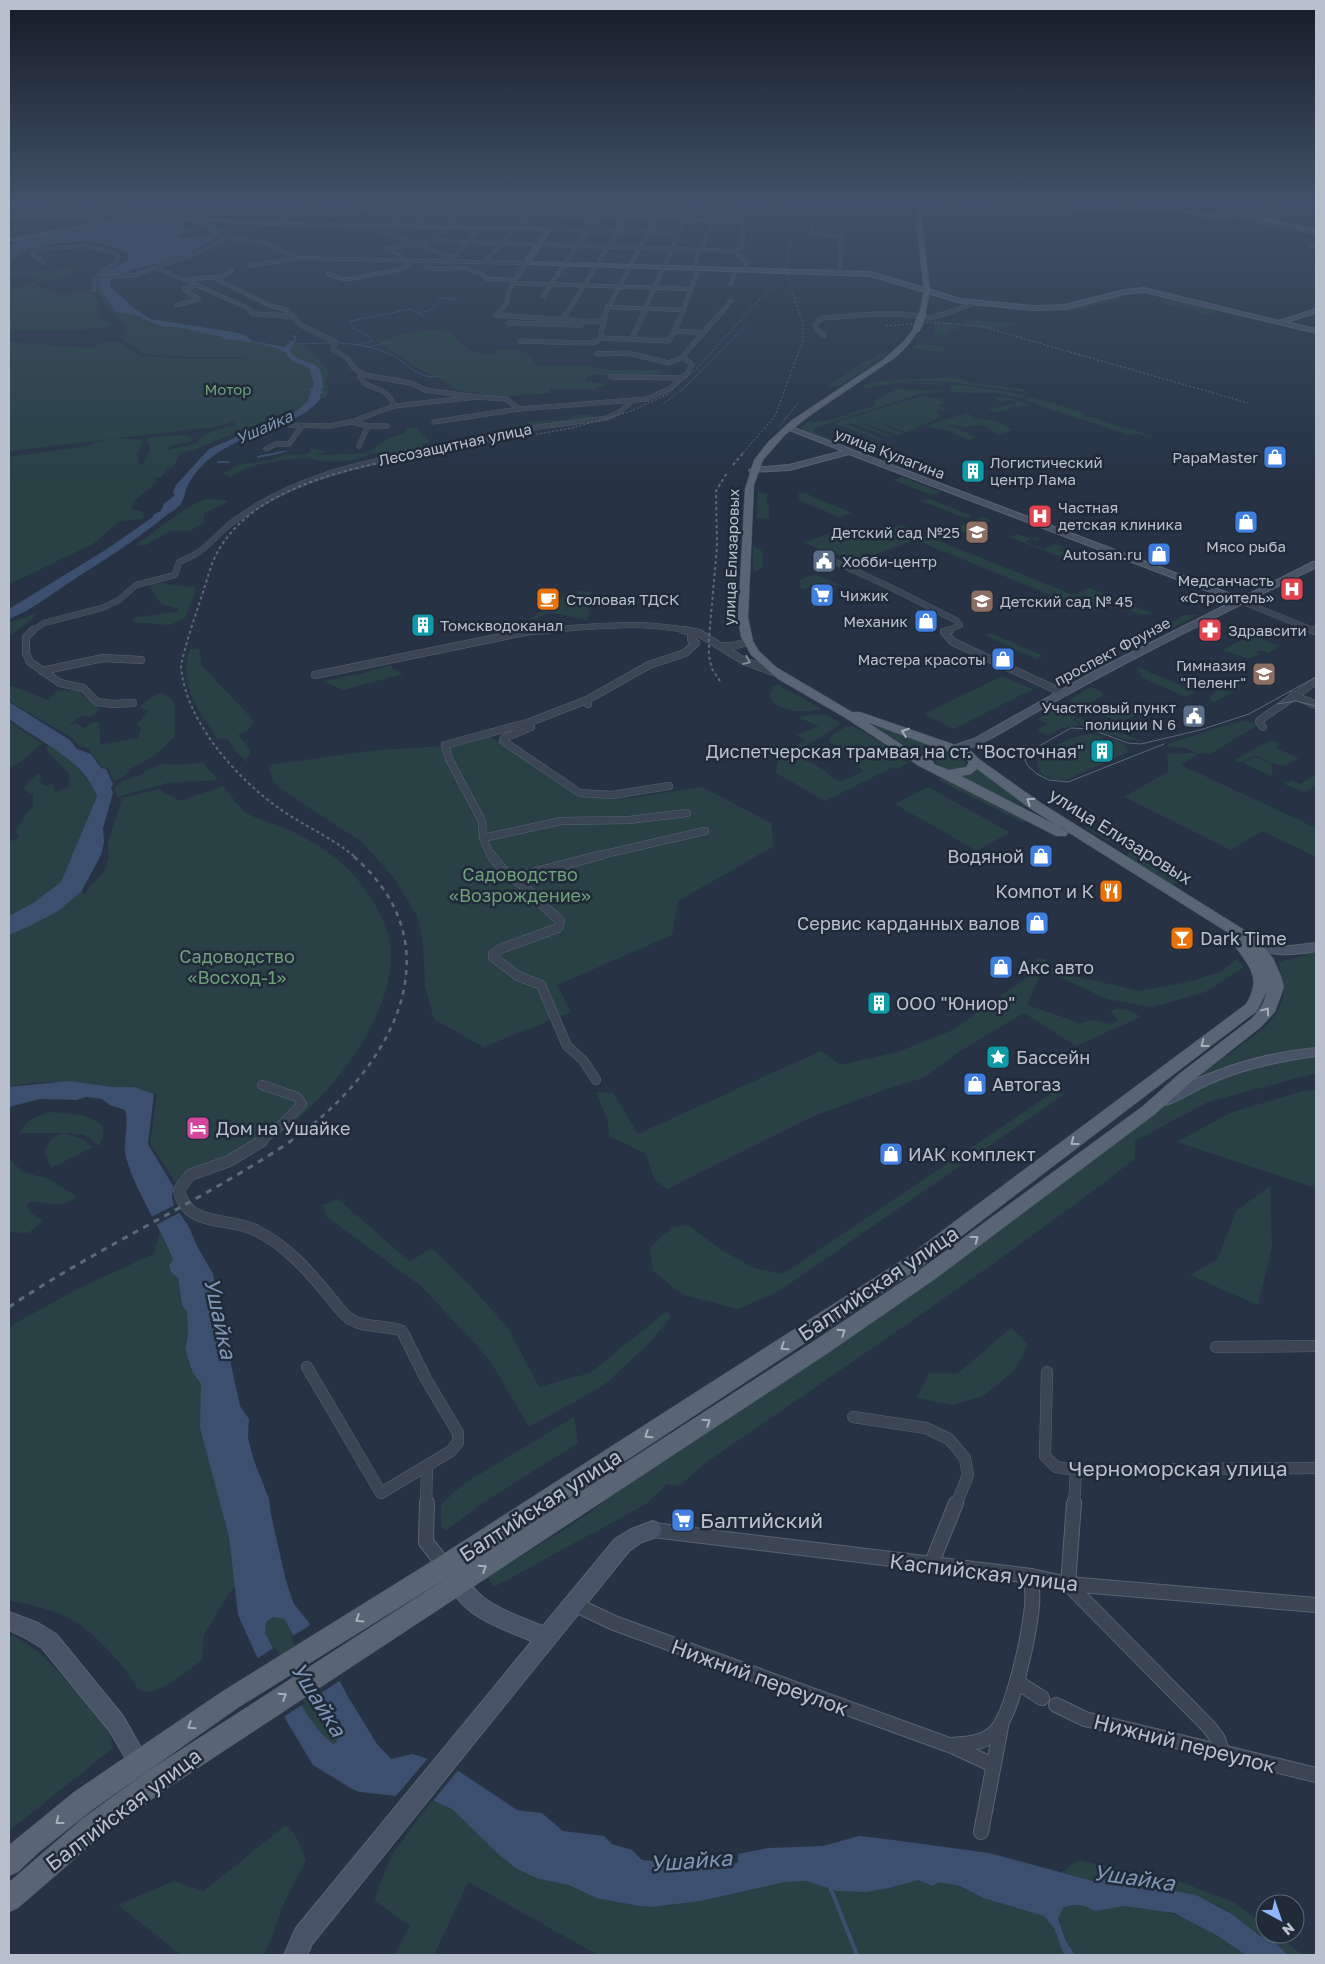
<svg xmlns="http://www.w3.org/2000/svg" width="1325" height="1964" font-family="'Golos Text',sans-serif">
<rect width="100%" height="100%" fill="#273345"/>
<g fill="#294145">
<polygon points="41,202 92,202 56,209 55,210 58,211 53,214 53,217 39,215 43,208"/>
<polygon points="356,202 690,202 683,219 360,210"/>
<polygon points="766,202 785,202 779,220 762,221 764,213 767,212 765,211 767,207 764,206"/>
<polygon points="1281,203 1293,206 1278,210 1290,217 1275,221 1245,215 1254,210"/>
<path d="M85,266l-29,14 -17,2 -2,2c13,12 37,8 54,6 6,8 11,12 8,22l5,8 7,5 -2,2 -33,3 -67,1v-42l21,-5 9,-5 -15,-6 -15,5v-8l16,3z"/>
<path d="M100,282l27,31 33,13 41,3 17,4 6,6 35,4 23,7 10,11 17,7 5,13 -2,8 -6,1h5c1,8 -6,14 -12,19h-9l-6,3h3l-91,37 -16,4 -7,14 -9,3 2,1 -5,6 -7,1 3,4 -24,20 -1,7 11,3 1,6 -26,4 -25,22 -84,40v-127l79,-11c14,-8 39,-9 54,-6l1,3 -6,11 3,11 3,-1 7,-15 -3,-11 36,-3 10,3 -5,5 -12,1 -10,5 2,1 27,-6 4,-5 16,-9 21,-5 -2,-4 36,-6 -38,6 -11,5 -212,25v-109l81,6 22,-8 12,5 16,11 47,3h59l-8,-2h-48l-46,-3 -24,-16 6,-11 -9,-12 -8,-3c-1,-12 -14,-17 -14,-29z"/>
<polygon points="1114,295 1125,298 1069,312 1052,309"/>
<polygon points="1175,298 1223,310 1204,315 1197,312 1198,310 1158,303"/>
<polygon points="966,319 1019,324 997,330 962,323"/>
<path d="M933,323h18l7,4c-8,6 -13,10 -24,8l1,-5z"/>
<path d="M432,329l20,3c10,17 24,22 43,23l2,-6 28,2 12,14 52,1 17,4h54l5,2 -10,3h-61l-7,2 -1,4 20,3 -12,6 -44,-1 1,4 -55,4 -39,-7 -15,-10 -27,-13 -41,-27z"/>
<path d="M291,344l14,1 24,26 -3,11 3,9 -4,7h-4l-3,-2c11,-44 -10,-23 -29,-46z"/>
<polygon points="918,344 944,346 945,353 911,348"/>
<polygon points="891,351 840,386 827,386 853,370 851,369 885,352"/>
<polygon points="951,377 971,383 1022,389 1030,393 951,382 876,381"/>
<path d="M873,382c53,-1 103,3 154,14l-6,2 -18,-4 -53,-2 1,-7 -57,-2 -26,5 -7,-1z"/>
<path d="M897,389l49,2 -30,4 -102,33v4l42,17 -6,1 -47,-20 -1,-3 7,-6c22,4 45,-12 67,-15l-1,-6z"/>
<polygon points="922,396 942,399 943,402 938,406 948,409 937,411 940,418 906,432 865,418 903,433 897,435 855,421 892,436 889,437 850,423 847,424 883,439 879,440 833,423"/>
<path d="M990,396l19,2 25,8 -23,1c-5,6 -17,7 -22,2l27,-6v-1l-8,-2 -5,2z"/>
<path d="M1031,397l55,16 -2,3 16,2 -1,2c19,7 39,9 56,18l-20,-5 -6,2 -104,-34 2,-1 -3,-2z"/>
<path d="M967,413l9,6c13,-1 26,3 36,11 -21,9 -15,-1 -30,-5 -7,-1 -11,1 -16,2 -5,1 -12,-2 -17,-2l27,12 -8,3 -19,-9 -23,-5z"/>
<polygon points="589,414 596,419 520,431 510,427 535,421 567,420 573,416"/>
<path d="M416,427l14,15 -9,2 9,6 -59,12 9,-8 -12,-1 -2,3c-12,5 -32,7 -46,5 -5,-1 -10,-3 -15,-3 -20,1 -59,6 -74,19l-8,-4 15,-8 33,-5 15,-6 17,1 8,-3 -1,-4 15,3 -8,4 50,-2 22,-15 15,-5 4,-5z"/>
<polygon points="902,477 941,492 932,495 893,480"/>
<polygon points="758,492 768,494 766,500 769,507 769,519 757,518"/>
<polygon points="799,493 807,494 852,513 839,517 799,500"/>
<path d="M204,499l24,1 -2,3 -12,5 -10,6v9l-15,8 -18,-1 -25,15 -12,1c24,-16 45,-35 70,-47z"/>
<polygon points="930,499 972,516 965,518 921,501"/>
<polygon points="982,517 992,521 944,540 934,536"/>
<polygon points="900,525 1103,607 1093,612 888,529"/>
<polygon points="882,527 914,540 853,564 838,558 841,556 837,554 833,555 805,543 833,532 850,539"/>
<polygon points="1018,534 1031,539 1036,537 1041,539 1036,541 1031,539 1025,542 1044,549 1055,544 1064,548 1059,550 1066,553 1058,556 1010,537"/>
<polygon points="753,545 762,551 763,567 753,573"/>
<polygon points="731,549 737,550 734,597 730,603 730,609 728,609 731,560 735,560 735,551"/>
<polygon points="811,575 819,576 840,585 801,589 800,580"/>
<path d="M148,583c15,-1 30,4 47,4v6l-10,25 -15,7 -38,-3 4,-5 42,-5v-3l-17,-5z"/>
<polygon points="1089,588 1154,614 1141,615 1113,604 1105,607 1074,595"/>
<polygon points="578,591 591,592 588,620 549,612 535,620 529,619 567,595 576,596"/>
<polygon points="37,613 31,620 9,636 9,623"/>
<polygon points="1185,615 1198,615 1159,635 1152,632"/>
<polygon points="991,633 1043,656 1036,659 985,635"/>
<polygon points="1250,635 1282,647 1278,647 1268,653 1260,650 1256,652 1259,654 1249,659 1223,650"/>
<path d="M199,648l3,18 52,55 -4,4 2,2 -14,8 10,12 3,6 -5,5 4,6 -14,-12 -9,-13h-9c-21,-30 -38,-51 -29,-89z"/>
<polygon points="391,665 393,669 403,674 343,690 323,681 363,673"/>
<polygon points="1138,667 1195,692 1186,697 1141,677"/>
<polygon points="1002,676 1033,689 954,729 924,714"/>
<polygon points="1207,676 1226,685 1241,687 1214,702 1209,698 1216,691 1211,688"/>
<polygon points="9,685 48,700 58,690 78,691 100,709 90,717 82,715 68,726 75,723 84,728 91,723 99,722 100,745 138,738 141,728 137,724 148,712 140,706 158,693 166,694 174,703 175,736 156,755 135,766 123,777 113,781 109,769 102,767 88,748 79,746 72,738 14,704 9,698"/>
<path d="M779,685l41,23v1c-15,4 -44,4 -50,-13l3,-10z"/>
<polygon points="1091,687 1102,692 1103,695 1084,707 1068,701"/>
<polygon points="1112,703 1137,714 1122,722 1095,713"/>
<polygon points="1055,709 1068,714 1080,725 1062,728 1048,736 1037,730 1048,724 1037,719"/>
<path d="M824,714l17,9 -13,10 -34,19 31,19 1,2 14,9 24,-11 -11,-8v-2c18,-3 41,-12 58,-1l-1,2 -13,7 -4,-2 -68,34 -49,-28 3,-20 27,-12 -9,-6 22,-9 -20,-8 8,-3z"/>
<polygon points="1071,715 1084,720 1088,719 1141,741 1125,739 1083,726"/>
<polygon points="1244,720 1258,725 1210,754 1200,753 1181,765 1316,828 1316,857 1262,831 1231,850 1124,797 1169,771 1167,754 1197,753 1185,748 1167,746 1170,743"/>
<polygon points="864,721 933,747 920,754"/>
<path d="M9,722l34,22c-13,6 -16,17 -34,24z"/>
<polygon points="846,726 853,726 891,748 856,755 831,743 829,738"/>
<path d="M1090,734l13,2 -1,3 5,4 6,-4 11,4 5,9 -63,28h-10l-12,-4 -4,-4 -3,-7c3,-14 39,-31 53,-31z"/>
<polygon points="489,736 590,797 632,798 702,787 771,823 774,846 678,901 672,935 557,985 571,1012 483,1047 434,1019 425,986 423,943 417,915 393,877 362,842 282,790 273,781 268,765 378,750 446,746"/>
<polygon points="1271,740 1280,744 1275,748 1299,758 1285,766 1272,763 1255,755 1240,763 1234,760"/>
<path d="M48,745c16,6 43,35 49,51l-36,86 -28,21 -24,13v-74l10,-4 -3,-9 17,-23v-11l-9,-6 3,-6 11,-9 3,2 -1,6 4,4 9,-2 2,8 14,-5v-13l-24,-26z"/>
<path d="M950,753l13,5 3,5 -2,3c-10,5 -22,4 -29,-5l2,-5z"/>
<polygon points="1255,757 1271,763 1273,777 1243,763"/>
<polygon points="162,763 173,765 203,763 218,780 167,783 118,797 114,788 123,781 144,774 145,771"/>
<polygon points="977,770 1039,813 960,777 970,774"/>
<polygon points="1316,774 1316,785 1305,792 1284,784 1291,780 1300,784"/>
<polygon points="943,777 1028,818 1022,822 938,780"/>
<path d="M223,786c8,8 16,23 25,28 10,6 22,8 32,12 29,12 57,29 77,53 16,19 34,50 34,75 1,61 -53,131 -98,169 -33,28 -76,44 -116,62l-27,-42 7,-48c-21,-9 -24,-6 -45,-8 -33,-3 -70,-9 -103,0v-152c27,-11 50,-24 72,-43l4,1 20,-23 4,-12 -1,-16 14,-44 37,-9 20,12z"/>
<polygon points="928,787 1004,829 1010,832 977,851 895,804"/>
<path d="M1083,827l5,1 55,28 -2,4 24,13 4,-3 15,8c-3,2 -7,5 -10,6 -12,3 -39,-20 -47,-28l2,-4z"/>
<path d="M1316,951v97c-43,2 -83,14 -123,30l30,-25 4,3c22,-18 56,-35 57,-67 1,-10 -5,-18 -6,-27l28,-7 -1,-2z"/>
<polygon points="1038,958 1047,960 1045,965 1061,973 1140,991 1188,982 1220,972 1237,959 1244,967 1205,992 1152,1007 1107,999 1033,965"/>
<path d="M1041,973l-14,32 53,18 12,-3 17,4 10,-3 -9,-10c12,-5 21,0 31,6l-65,29 -52,-33 -67,40 -34,25 -27,8 -80,29 -149,74 -13,-11 -8,-24 -37,-18 -1,-14 -12,-30 17,1 25,41 183,-83 20,14 57,-13 55,-22 75,-53z"/>
<path d="M1316,1054v19l-108,29 -73,39v18c-140,107 -286,205 -431,305l-25,22 -12,-2 -21,20 -152,83 -6,-10 99,-62 49,-41 510,-358 47,-29 45,-18z"/>
<polygon points="1316,1090 1316,1188 1177,1142 1230,1113 1303,1091"/>
<polygon points="1055,1091 1063,1095 779,1291 738,1309 683,1295 653,1271 650,1248 672,1227 688,1225 720,1249 753,1268 783,1274"/>
<path d="M53,1112c20,2 65,3 46,34l-14,-11 -21,-2 18,6 11,8 -42,21 -7,-17 8,-13 10,-5h-43c8,-14 19,-18 34,-21z"/>
<path d="M9,1159l14,13 25,7 27,16 1,3c-11,10 -30,5 -44,3l-6,4 5,8 12,8 -15,12 -19,-1z"/>
<polygon points="1270,1186 1272,1247 1258,1305 1190,1275 1218,1259 1236,1211"/>
<polygon points="338,1199 410,1262 431,1248 467,1282 508,1328 539,1387 590,1373 667,1311 671,1317 649,1343 603,1386 529,1427 489,1359 421,1286 327,1217 323,1205"/>
<path d="M160,1231l13,30 -4,4 2,7 7,6 4,27 5,7 1,23 -3,14 7,22 10,13 -2,44 29,109 6,49 -8,10 -23,39 -2,25c-14,10 -46,39 -63,30 -16,-25 -36,-49 -60,-66 -20,-14 -47,-19 -70,-24v-273l70,-39 75,-34z"/>
<polygon points="1011,1328 1028,1344 1015,1370 983,1396 951,1405 917,1398 929,1373 957,1374"/>
<polygon points="574,1417 578,1443 478,1506 447,1530 441,1527 441,1505 462,1485"/>
<path d="M274,1617l10,2 8,14 43,92 2,17 -3,3c-31,-24 -50,-78 -69,-112l1,-11z"/>
<polygon points="9,1635 18,1638 40,1653 106,1722 113,1748 9,1831"/>
<polygon points="432,1800 452,1809 497,1853 539,1879 569,1885 596,1898 652,1907 701,1901 785,1882 806,1881 837,1891 918,1880 933,1886 938,1882 960,1886 983,1898 1044,1916 1054,1928 1064,1955 598,1955 468,1882 434,1955 394,1955 410,1926 374,1900 391,1856"/>
<polygon points="286,1825 295,1834 306,1860 282,1907 271,1940 263,1955 181,1955 118,1905 174,1881 204,1891"/>
<polygon points="1078,1860 1181,1882 1235,1903 1265,1926 1265,1934 1275,1934 1303,1955 1288,1955 1274,1942 1260,1936 1232,1914 1219,1905 1159,1888 1101,1878 1093,1881 1062,1872"/>
<path d="M1073,1904l14,2 8,5c10,-1 20,-4 30,-5 46,-2 85,25 121,49h-171l-9,-14 -8,-22 5,-11z"/>
</g>
<g fill="#3c4f6e" fill-rule="evenodd">
<path d="M169,218l45,4 1,3 9,4c-26,30 -71,33 -107,46l-7,6 1,6 24,22 16,10 87,14 7,2 7,6 33,6 5,-5 -3,-2 6,1 2,-3 -3,-3h-14l18,1v4l-7,10c16,20 34,3 34,38l-3,2 3,2 -4,4 2,2c-23,29 -69,33 -99,52 -14,8 -27,21 -34,35 -4,7 -3,15 -9,21 -6,6 -15,10 -21,16 -28,22 -57,40 -88,60 -20,13 -38,28 -61,37v-10l98,-60 46,-32v-2l8,-4 3,-7 11,-9 -2,-2 3,-8 33,-36 86,-37 13,-11 3,-11h-8l9,-1 2,-5 -5,-16 -17,-7 -10,-11 -23,-7 -35,-4 -6,-6 -17,-4 -41,-3 -28,-12 -17,-2c-4,-12 -15,-17 -17,-30l7,-9 23,-12 1,-8c-27,-15 -63,-11 -93,-7 -6,1 -12,0 -18,4 -6,3 -6,8 -9,12v-16l14,-7 97,-17zM186,222l15,3 8,6v3l-27,4 -3,-2 1,-2 14,-3 -16,-7z"/>
<path d="M9,702l61,38 7,9 14,5 10,14 5,1 7,15 -2,4 2,5 -10,35 1,14 -3,13 -20,37 -23,19 -30,16 -19,8v-19l24,-13 28,-21 36,-86c-15,-38 -58,-54 -88,-77z"/>
<path d="M68,1081l45,6h21l20,7 -6,50 25,42 -1,12 2,7 15,22 8,19 16,28 10,46 1,21 5,14 11,51 9,13 -1,19 5,20 16,41 2,16 15,66 8,23 14,17 39,74 30,49 14,15 22,-5 41,14 63,42 25,3 21,18 41,5 8,8 20,6 10,10 34,3 -3,6 10,2 49,-6 6,-3v-8l30,-6 55,-2 36,-10 19,2 111,15 104,28 8,-3 95,17 36,19 28,22 14,6 14,13h-42l-30,-20 -42,-22 -49,-7 -30,5c-11,-7 -20,-8 -32,-3l-5,11 8,22 9,14h-11l-10,-27 -10,-12 -61,-18 -23,-12 -22,-4 -5,4 -15,-6 -29,8 -22,4 -30,-1 -31,-10 -21,1 -84,19 -49,6 -13,-1 -43,-8 -27,-13 -30,-6 -22,-10 -20,-16 -45,-44 -20,-9 -72,-8 -8,-3 -39,-24 -27,-45 -48,-105 -9,-78 -29,-109 1,-44 -9,-13 -7,-22 3,-14 -1,-23 -5,-7 -4,-27 -7,-6 -2,-7 4,-5c-13,-34 -35,-64 -46,-99 -6,-17 3,-34 -2,-51l-15,-5 -8,-6 -16,-2 -10,3 -36,-1 -31,8v-20zM273,1617l11,2 8,14 43,92 2,17 -4,2c-30,-23 -49,-77 -68,-111l1,-11z"/>
</g>
<g fill="#273345">
<polygon points="177,1204 181,1212 154,1226 149,1218"/>
<polygon points="312,1624 341,1680 318,1695 291,1637"/>
<polygon points="275,1647 305,1703 282,1718 255,1660"/>
<polygon points="429,1757 459,1769 432,1802 395,1797"/>
</g>
<g fill="none" stroke-linecap="round" stroke-linejoin="round">
<g stroke="#3c4f6e" stroke-width="1">
<polyline points="9,226 21,227"/>
<polyline points="418,313 431,310 441,298 455,299"/>
<path d="M339,343c17,1 35,4 51,11 17,8 28,27 49,22"/>
<polyline points="292,344 333,343"/>
<polyline points="357,345 373,341 368,336 355,329 349,322 351,321 411,309 425,317"/>
<polyline points="368,347 391,342"/>
<polyline points="663,404 685,387 746,325"/>
<polyline points="779,427 798,403"/>
<polyline points="276,453 287,451"/>
</g>
<g stroke="#3c4f6e" stroke-width="2">
<polyline points="258,457 282,452"/>
<polyline points="218,462 228,462"/>
</g>
<polyline stroke="#3c4f6e" stroke-width="4" points="830,1887 857,1955"/>
<polygon fill="#3c4f6e" fill-rule="evenodd" points="179,324 241,337 245,339 241,341 182,328 179,328"/>
<g stroke="#5a6371" stroke-width="4">
<g id="street-far6">
<polyline points="708,202 740,203"/>
<polyline points="1006,202 1007,204"/>
<polyline points="9,205 22,206 27,212 16,217"/>
<polyline points="296,208 741,221"/>
<polyline points="61,217 75,209 120,202"/>
<polyline points="180,217 194,206"/>
<polyline points="9,218 93,218 118,220"/>
<path d="M94,218c31,-15 67,-13 100,-12"/>
<polyline points="812,224 810,234 841,236 840,273"/>
<polyline points="372,226 385,233"/>
<polyline points="390,226 406,211"/>
<polyline points="417,226 432,212"/>
<polyline points="550,229 680,233"/>
<polyline points="9,231 16,230"/>
<polyline points="388,234 451,257"/>
<polyline points="228,237 264,243 298,258"/>
<polyline points="432,241 460,213"/>
<polyline points="1311,246 1316,246"/>
<polyline points="735,251 742,248 744,210 740,202"/>
<polyline points="735,251 747,263 744,269"/>
<polyline points="403,260 401,255 385,249 432,241 735,251"/>
<polyline points="432,260 426,267 435,269 466,268 484,275 486,279 514,280"/>
<polyline points="451,260 494,214"/>
<polyline points="486,261 525,215"/>
<path d="M43,263l-1,-3 -9,-5v-6l52,-3 31,7 2,2 -1,7c-11,8 -25,12 -23,28"/>
<polyline points="9,264 19,251 33,249"/>
<polyline points="249,266 298,258 527,263"/>
<polyline points="156,268 185,280 224,276 232,270"/>
<polyline points="693,268 713,220"/>
<polyline points="328,274 343,279 351,279 401,269 414,261"/>
<polyline points="95,278 134,275 192,255 214,246 228,237 239,222"/>
<polyline points="214,278 271,306 287,310 289,313"/>
<polyline points="185,280 248,308 252,313"/>
<polyline points="513,283 690,289"/>
<polyline points="731,284 736,269"/>
<polyline points="545,297 543,296 597,217"/>
<polyline points="177,305 199,299 184,289 197,285"/>
<polyline points="607,307 684,310"/>
<polyline points="498,313 507,303 508,293 513,282 527,263"/>
<polyline points="567,313 626,218"/>
<polyline points="606,313 608,305 611,303 655,219"/>
<polyline points="643,313 693,202"/>
<polyline points="682,313 699,268"/>
<polyline points="721,313 731,301"/>
<polyline points="947,313 973,304"/>
</g>
</g>
<g stroke="#5a6371" stroke-width="5">
<g id="street-far5">
<polyline points="251,312 253,314 289,316"/>
<polyline points="288,312 301,325 335,342 333,349 347,358 354,368 364,375 411,383 425,390 477,397"/>
<polyline points="499,312 496,315 596,322 604,319"/>
<polyline points="563,319 567,312"/>
<polyline points="509,323 581,325"/>
<polyline points="675,331 704,333"/>
<polyline points="824,335 818,331 815,325 822,318 877,314 903,314 929,318 952,312"/>
<polyline points="602,338 669,341 683,312"/>
<polyline points="602,338 601,334 606,312"/>
<polyline points="632,339 644,312"/>
<polyline points="520,341 586,343 595,342 602,338"/>
<polyline points="597,354 628,353 669,363 684,357"/>
<path d="M364,375l-4,2c7,15 28,7 34,29"/>
<polyline points="611,377 682,378"/>
<polyline points="351,422 394,406 477,397 506,399 519,409"/>
<polyline points="434,422 519,409 647,399 669,389 687,373 692,365 684,357 687,351 722,312"/>
<polyline points="290,425 329,426 351,422 368,426 387,426"/>
<polyline points="359,446 368,426"/>
<polyline points="266,449 276,444 289,444 302,426"/>
<polyline points="416,453 539,427 607,418 621,411 632,401"/>
</g>
</g>
<g stroke="#5a6371" stroke-width="6">
<g id="street-far4">
<polyline points="818,554 890,587 957,621 960,625 947,631"/>
<polyline points="1241,601 1315,631"/>
<path d="M32,631l12,-8 58,-15 17,-8 17,-15 39,-10 4,-13c7,-3 14,-6 20,-10 14,-10 24,-24 38,-33 55,-40 119,-55 185,-67"/>
<path d="M533,631c51,-4 105,-11 156,0"/>
</g>
</g>
<g stroke="#5a6371" stroke-width="8">
<g id="street-far3">
<polyline points="33,630 26,637 26,653 30,662 60,683 83,688 97,702 113,704 133,703"/>
<polyline points="683,630 699,633 744,661 776,673"/>
<polyline points="950,630 944,632 953,642 1063,693"/>
<polyline points="1312,630 1316,631"/>
<polyline points="720,646 733,646 748,642"/>
<polyline points="42,671 103,658 141,660"/>
<polyline points="315,675 530,631 549,630"/>
<polyline points="1293,695 1316,705"/>
<polyline points="588,704 587,700 649,665 685,653 696,643 691,640 691,637 699,633"/>
<polyline points="531,727 504,738 503,741 580,793 612,795 669,786"/>
<polyline points="1263,727 1259,722 1260,720 1316,681"/>
<polyline points="483,838 561,821 629,820 687,813"/>
<polyline points="491,856 483,838 482,821 449,759 445,745 530,722 587,700"/>
<polyline points="596,856 705,831"/>
</g>
</g>
<g stroke="#5a6371" stroke-width="10">
<g id="street-far2">
<polyline points="491,855 503,870 514,878 601,855"/>
<path d="M514,878c17,13 29,29 46,43l-2,7 -58,21 -7,5v3l25,19 23,9 26,61 16,14 13,20"/>
<polyline points="260,1142 282,1124 302,1104 297,1097 262,1085"/>
</g>
</g>
<g stroke="#5a6371" stroke-width="12">
<g id="street-far1">
<path d="M262,1141l-33,20 -39,14 -11,15c8,39 50,26 78,41 28,14 48,36 68,60 8,9 16,22 25,28 16,10 35,5 52,12l24,48 32,54v9l-7,9 -70,42 -74,-126"/>
<polyline points="1216,1347 1316,1346"/>
<polyline points="1047,1372 1045,1456 1056,1467 1076,1470 1316,1468"/>
<polyline points="853,1417 926,1428 949,1439 965,1458 968,1475 956,1505"/>
<polyline points="426,1505 427,1467"/>
<polyline points="1074,1505 1076,1470"/>
</g>
</g>
<g stroke="#5a6371" stroke-width="16">
<g id="street">
<polyline points="427,1503 426,1542 444,1565"/>
<polyline points="1074,1503 1068,1584 1209,1727 1218,1739 1222,1752"/>
<polyline points="653,1530 1031,1576 1068,1584 1316,1605"/>
<polyline points="931,1565 956,1503"/>
<path d="M574,1604l40,19 335,122c15,-1 32,-1 44,-11 20,-17 36,-100 39,-127 1,-11 0,-21 -1,-31"/>
<polyline points="1017,1682 1042,1698"/>
<polyline points="1056,1705 1085,1719 1316,1775"/>
<polyline points="952,1746 993,1765"/>
<polyline points="981,1832 1001,1727"/>
</g>
</g>
<g stroke="#5a6371" stroke-width="2">
<g id="secondary">
<polygon points="298,202 303,202 280,223 552,228 530,262 871,272 961,299 1034,306 1065,305 1124,290 1144,288 1279,321 1316,309 1316,313 1286,322 1316,329 1316,333 1144,292 1124,294 1065,309 1034,310 961,303 871,276 525,264 526,258 547,230 276,225 160,218 118,221 9,241 9,239 118,219 160,216 275,223"/>
<polygon points="841,202 917,203 919,204 843,204"/>
<polygon points="1129,202 1133,202 1138,210 1134,210"/>
<polygon points="1260,202 1268,202 1242,209 1214,210"/>
<path d="M789,426l452,172 72,-36h3v5c-96,48 -193,95 -287,149 -16,9 -61,39 -79,35v-4l24,-8 119,-67 141,-71 -385,-147 -60,16 -39,2 -1,-2 4,-2 36,-3 54,-14 -56,-22 -1,-1z"/>
<path d="M1250,935l21,10 11,2 34,-4v8c-22,4 -55,8 -72,-12z"/>
<path d="M1316,1048v8c-36,5 -71,12 -105,27 -15,6 -29,17 -45,22l-5,-2 -2,-3 2,-3c48,-27 100,-44 155,-49z"/>
<path d="M653,1521l6,3 3,6 -3,6 -17,6 -13,9 -317,393 -5,11h-23l12,-27 236,-287c-30,-12 -70,-25 -83,-57l2,-6 7,-3c11,4 16,16 26,23 18,13 39,20 59,28l72,-87 16,-10z"/>
<polygon points="9,1612 38,1623 56,1634 123,1716 149,1762 146,1769 139,1772 132,1769 109,1730 42,1648 24,1637 9,1630"/>
</g>
</g>
<g stroke="#454e5d" stroke-width="1">
<g id="primary">
<polygon points="914,202 1176,208 1226,216 1233,215 1227,212 1230,210 1316,229 1316,233 1238,216 1218,219 1176,212 920,206 930,291 925,315 922,317 919,315 924,291"/>
<path d="M915,327l5,1 -11,16 -13,13 -84,57 -27,21 -22,25 -9,25 -6,133 5,23 6,10 17,16 76,45h8l110,38 9,9 62,44 213,133 19,22 8,18 3,11 -9,25 -14,15 -70,55 -36,32 -220,165 -107,74 -662,436 -66,48 -82,71 -9,4v-30l73,-63 66,-48 666,-430 107,-72 222,-163 36,-32 72,-55c8,-8 13,-15 16,-28l-10,20 -336,256 -468,307 -214,133 -147,103 -54,43 -20,19 -9,4v-31l65,-53 149,-101 214,-133 470,-301 339,-253c16,-27 3,-37 -11,-58l2,-3 6,-1 -212,-133 -54,-40 -6,5 -10,2 105,54 2,3 -2,3h-10l-137,-70 -75,-49 -66,-38 -27,-24 -10,-18 -3,-19 7,-129 9,-29 14,-18 24,-22 92,-61 20,-18zM867,722l67,25 -8,4 -5,6zM951,751l10,4 8,7 -3,5 -17,3 -15,-6 -2,-5c5,-7 11,-8 19,-8z"/>
</g>
</g>
<use href="#street-far6" stroke="#3b4554" stroke-width="3"/>
<use href="#street-far5" stroke="#3b4554" stroke-width="4.5"/>
<use href="#street-far4" stroke="#3b4554" stroke-width="5.5"/>
<use href="#street-far3" stroke="#3b4554" stroke-width="7"/>
<use href="#street-far2" stroke="#3b4554" stroke-width="9"/>
<use href="#street-far1" stroke="#3b4554" stroke-width="11"/>
<use href="#street" stroke="#3b4554" stroke-width="14"/>
<use href="#secondary" fill="#495367" fill-rule="evenodd"/>
<use href="#primary" fill="#596474" fill-rule="evenodd"/>
<g stroke="#5d697b" stroke-width="1">
<polyline points="909,202 1197,210 1316,234"/>
<polyline points="1224,213 1273,202"/>
<polyline points="1277,704 1296,701 1316,706"/>
<polyline points="1164,744 1068,782 1049,780 1037,774 1028,766 1025,760 1031,752 1041,745 1071,728 1090,729 1128,743 1141,744 1200,730 1249,714 1316,677"/>
</g>
<g stroke="#5d697b" stroke-width="1" stroke-dasharray="2 2" stroke-linecap="butt">
<polyline points="886,326 936,322 983,327 1248,403"/>
<polyline points="430,453 572,428 629,412 666,395 696,369 784,273 800,202"/>
<polyline points="743,453 775,416 803,341 803,323 788,280 789,268"/>
</g>
<g stroke="#5d697b" stroke-width="2" stroke-dasharray="3 3" stroke-linecap="butt">
<polyline points="733,465 744,452"/>
<polyline points="720,681 712,669 709,656 709,638 717,547 716,491 727,473"/>
<path d="M354,856c-23,-19 -50,-30 -74,-47 -43,-30 -96,-89 -99,-144 6,-26 15,-51 23,-76 4,-12 7,-25 13,-36 38,-71 148,-88 220,-101"/>
</g>
<path stroke="#5d697b" stroke-width="2.5" stroke-dasharray="5 5" stroke-linecap="butt" d="M289,1142c97,-66 174,-193 63,-287"/>
<path stroke="#5d697b" stroke-width="3" stroke-dasharray="6 6" stroke-linecap="butt" d="M9,1307c91,-61 191,-105 282,-166"/>
<g stroke="#454e5d" stroke-width="8" stroke-linecap="butt">
<polyline id="primary-bridge" points="917,328 922,315"/>
</g>
<use href="#primary-bridge" stroke="#596474" stroke-width="8"/>
</g>
<defs><path id="oneway-chevron" d="M-2-3.5L2.5 0L-2 3.5" fill="none" stroke-width="1.6" stroke-linecap="round" stroke-linejoin="round" transform="scale(1.25)"/></defs>
<use stroke="#808997" href="#oneway-chevron" transform="translate(747 661) rotate(23)"/>
<g stroke="#a6aebb">
<use href="#oneway-chevron" transform="translate(905 732) rotate(-160)"/>
<use href="#oneway-chevron" transform="translate(1030 801) rotate(-145)"/>
<use href="#oneway-chevron" transform="translate(1266 1011) rotate(-55)"/>
<use href="#oneway-chevron" transform="translate(1204 1044) rotate(143)"/>
<use href="#oneway-chevron" transform="translate(1074 1142) rotate(143)"/>
<use href="#oneway-chevron" transform="translate(975 1239) rotate(-37)"/>
<use href="#oneway-chevron" transform="translate(842 1332) rotate(-34)"/>
<use href="#oneway-chevron" transform="translate(784 1347) rotate(147)"/>
<use href="#oneway-chevron" transform="translate(707 1422) rotate(-33)"/>
<use href="#oneway-chevron" transform="translate(648 1435) rotate(147)"/>
<use href="#oneway-chevron" transform="translate(483 1568) rotate(-33)"/>
<use href="#oneway-chevron" transform="translate(359 1619) rotate(148)"/>
<use href="#oneway-chevron" transform="translate(283 1696) rotate(-33)"/>
<use href="#oneway-chevron" transform="translate(191 1726) rotate(146)"/>
<use href="#oneway-chevron" transform="translate(59 1821) rotate(142)"/>
</g>
<linearGradient id="sky" x2="0" y2="1"><stop stop-color="#151c26"/><stop offset="0.42" stop-color="#415068"/><stop offset="1" stop-color="#415068" stop-opacity="0"/></linearGradient>
<rect width="1325" height="477" fill="url(#sky)"/>
<defs>
<g id="shop-square" transform="scale(1.25)"><rect x="-9" y="-9" width="18" height="18" rx="4" fill="#3f7fe0" stroke="#202a39"/><path d="M-5-2.5h2.3a2.7 3.5 0 0 1 5.4 0H5L5.5 6h-11ZM-1.5-2.5h3a1.5 2.3 0 0 0-3 0Z" fill="#fff"/></g>
<g id="building-square" transform="scale(1.25)"><rect x="-9" y="-9" width="18" height="18" rx="4" fill="#0f9aa8" stroke="#202a39"/><path d="M-4-6H4V6H1V3H-1V6H-4ZM-2.5-4.3h1.7v1.8h-1.7ZM.8-4.3h1.7v1.8H.8ZM-2.5-1h1.7V.8h-1.7ZM.8-1h1.7V.8H.8Z" fill="#fff"/></g>
<g id="hospital-square" transform="scale(1.25)"><rect x="-9" y="-9" width="18" height="18" rx="4" fill="#e0444e" stroke="#202a39"/><path d="M-5-5h3v3.5h4V-5h3V5h-3V1.5h-4V5h-3Z" fill="#fff"/></g>
<g id="school-square" transform="scale(1.25)"><rect x="-9" y="-9" width="18" height="18" rx="4" fill="#8d6e63" stroke="#202a39"/><path d="M0-5L7-2L0 1L-7-2ZM-4 1L0 2.5L4 1V4Q0 6-4 4Z" fill="#fff"/></g>
<g id="civic-square" transform="scale(1.25)"><rect x="-9" y="-9" width="18" height="18" rx="4" fill="#5c6f8a" stroke="#202a39"/><path d="M-.6-6.5H3V-4.5H.6V-3L4-1V1h2V6H-6V1h2V-1L-.6-3ZM-1.2 2.5V6h2.4V2.5Z" fill="#fff"/></g>
<g id="supermarket-square" transform="scale(1.25)"><rect x="-9" y="-9" width="18" height="18" rx="4" fill="#3f7fe0" stroke="#202a39"/><path d="M-6-5.5h2.5l.6 2H6L4.5 2H-2.5L-4.4-4H-6ZM-1.5 3.2a1.3 1.3 0 1 0 .1 0ZM3 3.2a1.3 1.3 0 1 0 .1 0Z" fill="#fff"/></g>
<g id="cafe-square" transform="scale(1.25)"><rect x="-9" y="-9" width="18" height="18" rx="4" fill="#e8710a" stroke="#202a39"/><path d="M-5.5-4.5H6V0H3Q3 3.5 0 3.5H-2.5Q-5.5 3.5-5.5 0ZM3-3.2v2h1.7v-2ZM-6 4.5H4V6H-6Z" fill="#fff"/></g>
<g id="pharmacy-square" transform="scale(1.25)"><rect x="-9" y="-9" width="18" height="18" rx="4" fill="#e0444e" stroke="#202a39"/><path d="M-2-6h4v4h4v4h-4v4h-4v-4h-4v-4h4Z" fill="#fff"/></g>
<g id="restaurant-square" transform="scale(1.25)"><rect x="-9" y="-9" width="18" height="18" rx="4" fill="#e8710a" stroke="#202a39"/><path d="M-5-6h1v4h1v-4h1v4h1v-4h1v5L-1.5 .5V6h-2V.5L-5-1ZM5-6V6H3V1.5H1.5Q1.5-4 5-6Z" fill="#fff"/></g>
<g id="bar-square" transform="scale(1.25)"><rect x="-9" y="-9" width="18" height="18" rx="4" fill="#e8710a" stroke="#202a39"/><path d="M-6-5H6L.8 .8V4.5H3.5V6h-7V4.5H-.8V.8Z" fill="#fff"/></g>
<g id="sight-square" transform="scale(1.25)"><rect x="-9" y="-9" width="18" height="18" rx="4" fill="#0f9aa8" stroke="#202a39"/><path d="M0-6L1.8-2.2L6-1.7L2.9 1.2L3.7 5.4L0 3.3L-3.7 5.4L-2.9 1.2L-6-1.7L-1.8-2.2Z" fill="#fff"/></g>
<g id="hotel-square" transform="scale(1.25)"><rect x="-9" y="-9" width="18" height="18" rx="4" fill="#d1479c" stroke="#202a39"/><path d="M-6-4.5h1.5V1H6V5H4.5V3h-9V5H-6ZM-4 0a1.8 1.8 0 1 1 3.6 0ZM.5 0V-2.5h3Q6-2.5 6 0Z" fill="#fff"/></g>
</defs>
<g fill-rule="evenodd">
<use href="#shop-square" x="1275" y="457"/>
<use href="#building-square" x="973" y="471"/>
<use href="#hospital-square" x="1040" y="516"/>
<use href="#shop-square" x="1246" y="522"/>
<use href="#school-square" x="977" y="532"/>
<use href="#shop-square" x="1159" y="554"/>
<use href="#civic-square" x="824" y="561"/>
<use href="#hospital-square" x="1292" y="589"/>
<use href="#supermarket-square" x="822" y="595"/>
<use href="#cafe-square" x="548" y="599"/>
<use href="#school-square" x="982" y="601"/>
<use href="#shop-square" x="926" y="621"/>
<use href="#building-square" x="423" y="625"/>
<use href="#pharmacy-square" x="1210" y="630"/>
<use href="#shop-square" x="1003" y="659"/>
<use href="#school-square" x="1264" y="674"/>
<use href="#civic-square" x="1194" y="716"/>
<use href="#building-square" x="1102" y="751"/>
<use href="#shop-square" x="1041" y="856"/>
<use href="#restaurant-square" x="1111" y="891"/>
<use href="#shop-square" x="1037" y="923"/>
<use href="#bar-square" x="1182" y="938"/>
<use href="#shop-square" x="1001" y="967"/>
<use href="#building-square" x="879" y="1003"/>
<use href="#sight-square" x="998" y="1057"/>
<use href="#shop-square" x="975" y="1084"/>
<use href="#hotel-square" x="198" y="1128"/>
<use href="#shop-square" x="891" y="1154"/>
<use href="#supermarket-square" x="683" y="1520"/>
</g>
<g text-anchor="middle" dominant-baseline="central" stroke-width="5" stroke-linejoin="round" paint-order="stroke">
<g font-size="15" fill="#6f9f7b" stroke="#202a39">
<text x="228" y="389">Мотор</text>
</g>
<g font-size="15" fill="#b9c0cd" stroke="#202a39">
<text transform="translate(455 444) rotate(-12)">Лесозащитная улица</text>
<text transform="translate(890 453) rotate(21)">улица Кулагина</text>
<text transform="translate(731 557) rotate(-88)">улица Елизаровых</text>
<text transform="translate(1112 651) rotate(-28)">проспект Фрунзе</text>
</g>
<g font-size="15" fill="#b9c0cd" stroke="#202a39" text-anchor="end">
<text x="1258" y="457">PapaMaster</text>
<text x="990" y="462" text-anchor="start">Логистический<tspan x="990" dy="17">центр Лама</tspan></text>
<text x="1058" y="507" text-anchor="start">Частная<tspan x="1058" dy="17">детская клиника</tspan></text>
<text x="960" y="532">Детский сад №25</text>
<text x="1246" y="546" text-anchor="middle">Мясо рыба</text>
<text x="1142" y="554">Autosan.ru</text>
<text x="842" y="561" text-anchor="start">Хобби-центр</text>
<text x="1274" y="580">Медсанчасть<tspan x="1274" dy="17">«Строитель»</tspan></text>
<text x="840" y="595" text-anchor="start">Чижик</text>
<text x="566" y="599" text-anchor="start">Столовая ТДСК</text>
<text x="1000" y="601" text-anchor="start">Детский сад № 45</text>
<text x="908" y="621">Механик</text>
<text x="440" y="625" text-anchor="start">Томскводоканал</text>
<text x="1228" y="630" text-anchor="start">Здравсити</text>
<text x="986" y="659">Мастера красоты</text>
<text x="1246" y="665">Гимназия<tspan x="1246" dy="17">"Пеленг"</tspan></text>
<text x="1176" y="707">Участковый пункт<tspan x="1176" dy="17">полиции N 6</tspan></text>
</g>
<g font-size="16" font-style="italic" fill="#7f95b5" stroke="#202a39">
<text transform="translate(264 427) rotate(-24)">Ушайка</text>
</g>
<g font-size="18" fill="#b9c0cd" stroke="#202a39" text-anchor="start">
<text x="1084" y="751" text-anchor="end">Диспетчерская трамвая на ст. "Восточная"</text>
<text x="1024" y="856" text-anchor="end">Водяной</text>
<text x="1094" y="891" text-anchor="end">Компот и К</text>
<text x="1020" y="923" text-anchor="end">Сервис карданных валов</text>
<text x="1200" y="938">Dark Time</text>
<text x="1018" y="967">Акс авто</text>
<text x="896" y="1003">ООО "Юниор"</text>
<text x="1016" y="1057">Бассейн</text>
<text x="992" y="1084">Автогаз</text>
<text x="216" y="1128">Дом на Ушайке</text>
<text x="908" y="1154">ИАК комплект</text>
</g>
<g font-size="18" fill="#b9c0cd" stroke="#202a39">
<text transform="translate(1121 836) rotate(32)">улица Елизаровых</text>
</g>
<g font-size="18" fill="#6f9f7b" stroke="#202a39">
<text x="520" y="874">Садоводство<tspan x="520" dy="21">«Возрождение»</tspan></text>
<text x="237" y="956">Садоводство<tspan x="237" dy="21">«Восход-1»</tspan></text>
</g>
<g font-size="21" fill="#b9c0cd" stroke="#202a39">
<text transform="translate(878 1283) rotate(-34)">Балтийская улица</text>
<text x="1178" y="1468">Черноморская улица</text>
<text transform="translate(540 1505) rotate(-33)">Балтийская улица</text>
<text transform="translate(984 1572) rotate(7)">Каспийская улица</text>
<text transform="translate(760 1677) rotate(20)">Нижний переулок</text>
<text transform="translate(1185 1743) rotate(14)">Нижний переулок</text>
<text transform="translate(123 1809) rotate(-37)">Балтийская улица</text>
</g>
<g font-size="21" fill="#b9c0cd" stroke="#202a39" text-anchor="start">
<text x="700" y="1520">Балтийский</text>
</g>
<g font-size="22" font-style="italic" fill="#7f95b5" stroke="#202a39">
<text transform="translate(221 1318) rotate(78)">Ушайка</text>
<text transform="translate(319 1699) rotate(58)">Ушайка</text>
<text transform="translate(691 1860) rotate(-4)">Ушайка</text>
<text transform="translate(1134 1877) rotate(8)">Ушайка</text>
</g>
</g>
<rect width="1325" height="1964" fill="none" stroke="#b9c0cd" stroke-width="20"/>
<g transform="translate(1280 1919) rotate(140)"><circle r="24" fill="#202a39" stroke="#5d6674"/>
<path d="M0-4L9 19L0 12L-9 19Z" fill="#90b6fb"/>
<text y="-8" font-size="14" font-weight="bold" text-anchor="middle" fill="#b9c0cd">N</text>
</g>
</svg>
